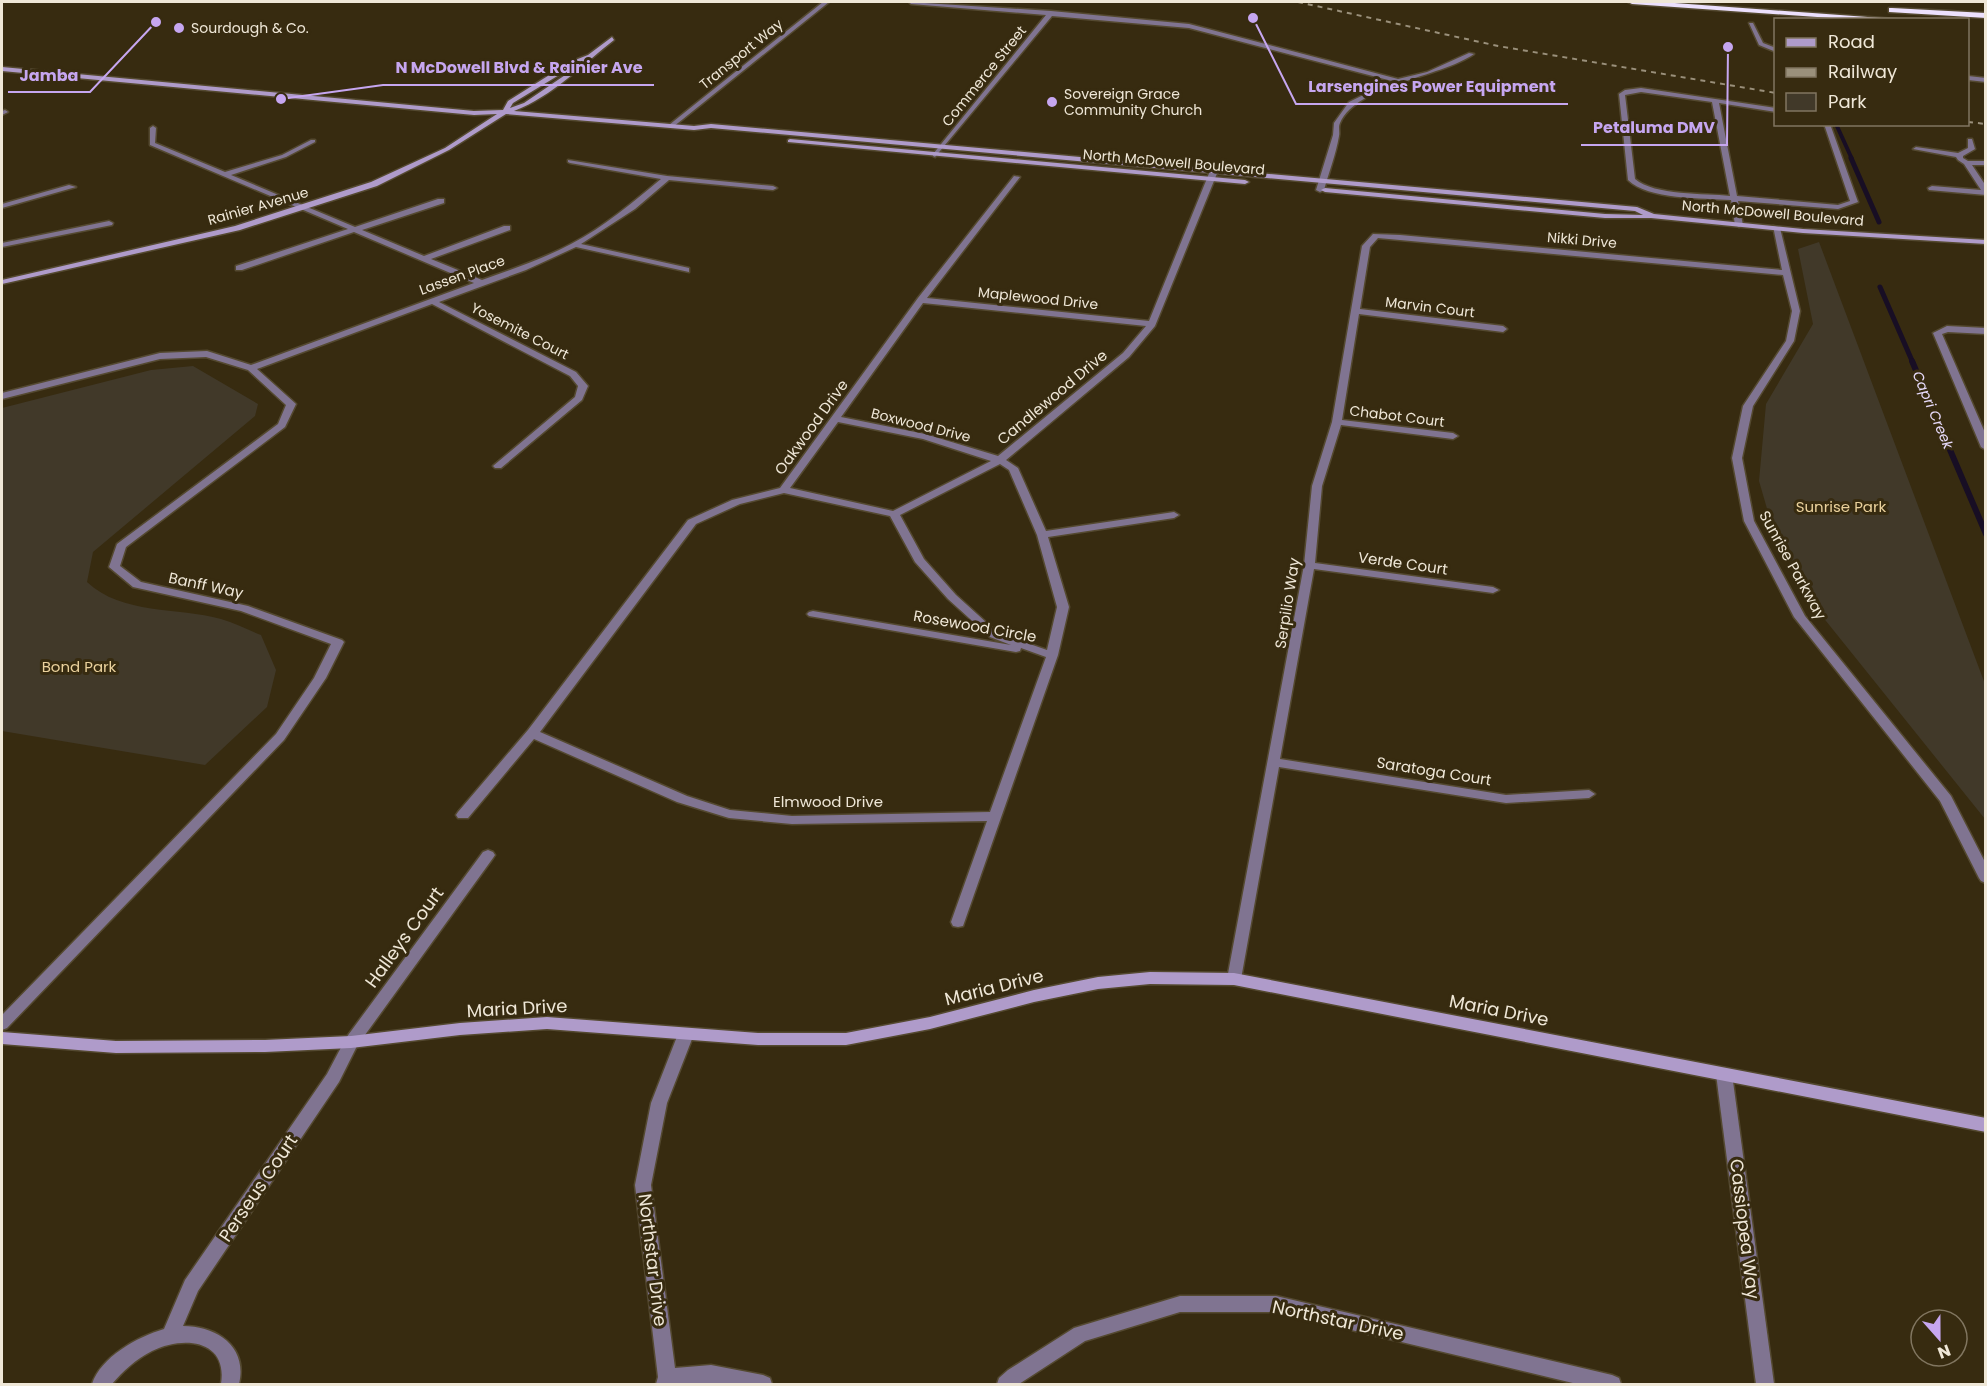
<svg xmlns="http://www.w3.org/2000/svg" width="1987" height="1386" font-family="Poppins,sans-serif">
<rect width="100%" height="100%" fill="#372b10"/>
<g fill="#413929">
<polygon points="1819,242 1985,684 1985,819 1822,616 1775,536 1759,481 1766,404 1813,324 1798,249"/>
<path d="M193,366l65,38 -3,12 -162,136 -6,30c35,33 91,25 134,37 14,4 27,11 40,16l15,35 -9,37 -62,58 -203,-34v-323l149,-38z"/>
</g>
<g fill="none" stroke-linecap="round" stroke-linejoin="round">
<polyline stroke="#180e24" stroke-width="4" points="1836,124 1852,159"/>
<g stroke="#180e24" stroke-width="5">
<polyline points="1851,158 1879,222"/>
<polyline points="1880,287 1913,363"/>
</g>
<polyline stroke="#180e24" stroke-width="6" points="1912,361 1986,534"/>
<g stroke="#544930" stroke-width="3">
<g id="street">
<polygon points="823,2 829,2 673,127 669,127 669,125"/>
<path d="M909,2l142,9 138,13 209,55 29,-7 42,-19 5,1c-35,24 -116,30 -134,69 -2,4 0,9 -1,13 -3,18 -10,36 -15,54l-4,2 -4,-2 17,-55 1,-12 15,-21 43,-21 -203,-53 -137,-12 -117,141 -2,-1v-2l113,-139 -135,-11z"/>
<polygon points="1749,23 1753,23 1763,43 1776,48 1776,52 1759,45"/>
<polygon points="1968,76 1986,78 1986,82 1968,80"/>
<path d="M1641,88l135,20v4l-57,-9 18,93 101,9 12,-4 -26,-77h6l28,78 -20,7 -100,-8 5,24 -4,2 -4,-2 -4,-25c-28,-2 -83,0 -103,-20l-9,-86 6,-4zM1641,92l71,10 18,94c-26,-3 -75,0 -95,-17l-10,-84z"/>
<polygon points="2,111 5,110 8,112 2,115"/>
<path d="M153,126l3,2 -1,15 70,29 57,-17 29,-15h4v2l-29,15 -55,18 124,52 83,-28h6v4l-82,27 62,26 80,-30h6v4l-79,29 51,21c30,-11 61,-21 89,-36 33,-17 62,-42 90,-65l-91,-16 -2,-1v-2l99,16 106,10 4,2 -4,2 -104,-10 -34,29 -54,35 108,24v4l-113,-25 -50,23 -87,32 137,70 12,14 -6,14 -81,68h-6l-2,-2 82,-69 3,-11 -8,-10 -138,-72 -175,65 39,35 -11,23 -159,120 -6,19 21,16 107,24 94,34 2,2 -18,36 -42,62 -277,288 -5,2v-15l274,-281 38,-56 17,-34 -90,-33 -108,-24 -24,-20 8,-23 161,-120 8,-19 -38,-35 -42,-13 -46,2 -158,40v-6l158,-40 47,-2 44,14 223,-82 -120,-51 -112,38h-6v-4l112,-37 -198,-84v-17z"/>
<polygon points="1968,139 1972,139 1975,149 1963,156 1963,158 1968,161 1986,161 1986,165 1972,165 1986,186 1986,195 1929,190 1928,188 1932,186 1981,190 1964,164 1958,160 1956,157 1913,149 1916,147 1958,153 1968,148"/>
<path d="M1214,169l4,2 -63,155 -26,31 -123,103 12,8 28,63 128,-19 5,3 -5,3 -126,19 21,70 -11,48 -95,271 -5,1 -5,-1 -2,-4 36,-101 -195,3 -63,-6 -52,-16 -143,-63 -66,79h-10l-2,-3 2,-3 70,-82 160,-210 44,-20 48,-12 138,-190 96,-122 6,1 -93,121 222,23 61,-150zM923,303l223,23 -23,27 -125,103 -73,-22 -84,-17zM838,422l85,17 68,22 -98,50 -103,-23zM1000,464l9,6 28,65 20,72 -10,43 -49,-17 -42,-38 -32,-36 -24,-44zM784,493l106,23 25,46 33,37 42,38 21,8 -198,-34 -4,1 -2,2 2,2 207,36 4,-1 1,-3 25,9 -56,155 -198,4 -62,-6 -43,-14 -147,-64 156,-208 44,-20z"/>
<polygon points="69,185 76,187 2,208 2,204"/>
<polygon points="109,221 113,223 112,225 2,247 2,243"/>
<polygon points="1773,226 1780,228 1800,311 1794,341 1753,406 1742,458 1754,521 1805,616 1951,796 1986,864 1986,883 1981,881 1979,878 1940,801 1794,617 1744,521 1732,458 1743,406 1786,341 1792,311 1783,275 1378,238 1370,247 1360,309 1503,326 1507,329 1503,332 1359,314 1342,420 1453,433 1458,436 1453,439 1341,425 1322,486 1315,563 1493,587 1499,590 1493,593 1314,569 1280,759 1506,795 1589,790 1595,794 1589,798 1506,803 1279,767 1241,979 1239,983 1234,985 1229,983 1227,979 1304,565 1312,486 1332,422 1362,246 1373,234 1400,235 1782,270"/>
<polygon points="1947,326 1986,328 1986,334 1948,332 1942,334 1986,435 1986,450 1981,447 1933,333"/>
<path d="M488,850l5,2 2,3 -2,3 -136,188 -18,36 -141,209 -15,35c34,0 65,21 56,58h-18c7,-44 -37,-49 -69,-33 -16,8 -29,20 -40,33h-20c9,-27 45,-47 72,-55l21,-49 142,-206 19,-36 137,-186z"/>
<polygon points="686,1028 691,1030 694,1034 667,1103 651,1185 675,1368 711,1365 763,1375 770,1378 772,1384 656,1384 658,1377 635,1185 651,1103 678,1034 681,1030"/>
<polygon points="1724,1068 1730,1070 1732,1074 1774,1384 1756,1384 1716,1074 1718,1070"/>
<polygon points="1180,1296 1276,1296 1612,1375 1619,1378 1621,1384 1577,1384 1276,1312 1180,1312 1085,1341 1019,1384 997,1384 999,1378 1008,1370 1074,1328"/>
</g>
</g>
<g stroke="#544930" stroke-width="3">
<g id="secondary">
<path d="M612,37l2,3c-32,25 -61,56 -100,71l180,15 17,-2 926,83 17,7 149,15 183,11v4l-183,-11 -152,-15h-46l-280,-26 -4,-2 4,-2 280,26 38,1 -8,-4 -924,-83 -17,2 -188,-16 -57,36 -72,36 -137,44 -238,54v-4l233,-54 136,-44 74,-34 52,-34 -23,1 -472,-44v-4l472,44 29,-1 5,-9 62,-39 18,-7zM582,61l-5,6 -53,36 -14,5 3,-5z"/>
<polygon points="790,139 1245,180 1249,182 1245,184 788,142 788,140"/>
<polygon points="1150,972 1234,973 1986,1118 1986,1132 1234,985 1150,984 1098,989 1034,1002 930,1029 846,1045 758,1045 547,1029 460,1035 351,1048 265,1052 116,1053 2,1044 2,1032 116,1041 265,1040 351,1036 460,1023 547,1017 758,1033 846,1033 930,1017 1034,990 1098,977"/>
</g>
</g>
<g stroke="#544930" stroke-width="3">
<g id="highway">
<polygon points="1628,2 1661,2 1909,20 1860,20 1632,4"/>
<polygon points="1892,8 1986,13 1986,18 1889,12 1889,8"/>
</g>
</g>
<use href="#street" fill="#807491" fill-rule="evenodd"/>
<use href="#secondary" fill="#af9bca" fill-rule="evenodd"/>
<use href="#highway" fill="#ece0fd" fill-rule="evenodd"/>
<g stroke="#9a907b" stroke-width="2" stroke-dasharray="5 5" stroke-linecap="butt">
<polyline points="1298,2 1498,46 1776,93"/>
<polyline points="1968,122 1986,124"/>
</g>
</g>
<g fill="#c6a6f0" stroke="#372b10" stroke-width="2">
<circle cx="179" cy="28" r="6"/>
<circle cx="1052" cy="102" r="6"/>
</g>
<g text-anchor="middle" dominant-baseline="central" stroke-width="6" stroke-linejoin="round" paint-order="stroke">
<g font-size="14" fill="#efe7d7" stroke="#372b10" text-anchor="start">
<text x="191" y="28">Sourdough &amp; Co.</text>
<text x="1064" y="94">Sovereign Grace<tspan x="1064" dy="16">Community Church</tspan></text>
</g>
<g font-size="14" fill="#efe7d7" stroke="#372b10">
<text transform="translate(741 54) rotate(-39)">Transport Way</text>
<text transform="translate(984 76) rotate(-51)">Commerce Street</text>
<text transform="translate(1174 162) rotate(5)">North McDowell Boulevard</text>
<text transform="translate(258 206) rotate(-16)">Rainier Avenue</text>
<text transform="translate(1773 213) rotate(5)">North McDowell Boulevard</text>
<text transform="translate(1582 240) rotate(5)">Nikki Drive</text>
<text transform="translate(462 275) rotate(-20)">Lassen Place</text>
<text transform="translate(1038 298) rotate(6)">Maplewood Drive</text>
<text transform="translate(1430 307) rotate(7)">Marvin Court</text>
<text transform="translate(520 331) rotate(27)">Yosemite Court</text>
<text transform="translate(1397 416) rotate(7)">Chabot Court</text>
<text transform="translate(921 425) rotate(14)">Boxwood Drive</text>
</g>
<g font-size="14" font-style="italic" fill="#e7dafa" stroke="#372b10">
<text transform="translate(1933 410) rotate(67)">Capri Creek</text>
</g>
<g font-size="15" fill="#efe7d7" stroke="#372b10">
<text transform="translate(1052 397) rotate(-40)">Candlewood Drive</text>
<text transform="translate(811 427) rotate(-54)">Oakwood Drive</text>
<text transform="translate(1403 563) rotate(8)">Verde Court</text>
<text transform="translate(1793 565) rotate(61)">Sunrise Parkway</text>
<text transform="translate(206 585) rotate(12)">Banff Way</text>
<text transform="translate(1287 603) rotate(-81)">Serpilio Way</text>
<text transform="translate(975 626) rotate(10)">Rosewood Circle</text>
<text transform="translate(1434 771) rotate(9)">Saratoga Court</text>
<text x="828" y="801">Elmwood Drive</text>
</g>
<g font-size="15" fill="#ead19c" stroke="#372b10">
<text x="1841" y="506">Sunrise Park</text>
<text x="79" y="666">Bond Park</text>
</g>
<g font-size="18" fill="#efe7d7" stroke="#372b10">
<text transform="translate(404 937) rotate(-54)">Halleys Court</text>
<text transform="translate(994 987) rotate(-14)">Maria Drive</text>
<text transform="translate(517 1008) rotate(-3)">Maria Drive</text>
<text transform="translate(1499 1010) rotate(11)">Maria Drive</text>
<text transform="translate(258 1188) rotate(-56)">Perseus Court</text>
<text transform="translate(1745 1229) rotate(83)">Cassiopea Way</text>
<text transform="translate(653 1260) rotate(83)">Northstar Drive</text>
<text transform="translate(1338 1320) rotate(12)">Northstar Drive</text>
</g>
</g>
<path fill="none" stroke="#c6a6f0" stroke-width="2" d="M281 99L383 85H654M156 22L90 92H8M1253 18L1296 104H1568M1728 47L1727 145H1581"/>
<g fill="#c6a6f0" stroke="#372b10" stroke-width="2">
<circle cx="281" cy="99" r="6"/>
<circle cx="156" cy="22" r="6"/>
<circle cx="1253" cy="18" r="6"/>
<circle cx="1728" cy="47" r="6"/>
</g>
<g font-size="16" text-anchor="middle" font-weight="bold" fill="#c6a6f0" stroke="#372b10" stroke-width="6" stroke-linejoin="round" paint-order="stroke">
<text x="519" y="73">N McDowell Blvd &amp; Rainier Ave</text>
<text x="49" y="81">Jamba</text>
<text x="1432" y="92">Larsengines Power Equipment</text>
<text x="1654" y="133">Petaluma DMV</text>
</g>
<rect width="1987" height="1386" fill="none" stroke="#efe7d7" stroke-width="6"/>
<rect x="1774" y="18" width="195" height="108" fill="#372b10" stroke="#817660" stroke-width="1.5"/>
<rect x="1786" y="38" width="30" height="9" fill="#af9bca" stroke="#817660" stroke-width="1.5"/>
<text x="1828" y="48" font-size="18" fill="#efe7d7">Road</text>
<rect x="1786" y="68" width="30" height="9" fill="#9a907b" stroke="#817660" stroke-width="1.5"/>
<text x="1828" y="78" font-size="18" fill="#efe7d7">Railway</text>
<rect x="1786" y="93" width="30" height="18" fill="#413929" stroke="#817660" stroke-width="1.5"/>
<text x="1828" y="108" font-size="18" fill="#efe7d7">Park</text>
<g transform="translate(1939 1338) rotate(159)"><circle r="28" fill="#372b10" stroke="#817660" stroke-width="1.5"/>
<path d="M0-4.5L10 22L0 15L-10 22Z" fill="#c6a6f0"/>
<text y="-9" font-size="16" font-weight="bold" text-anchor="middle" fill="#efe7d7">N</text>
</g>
</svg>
